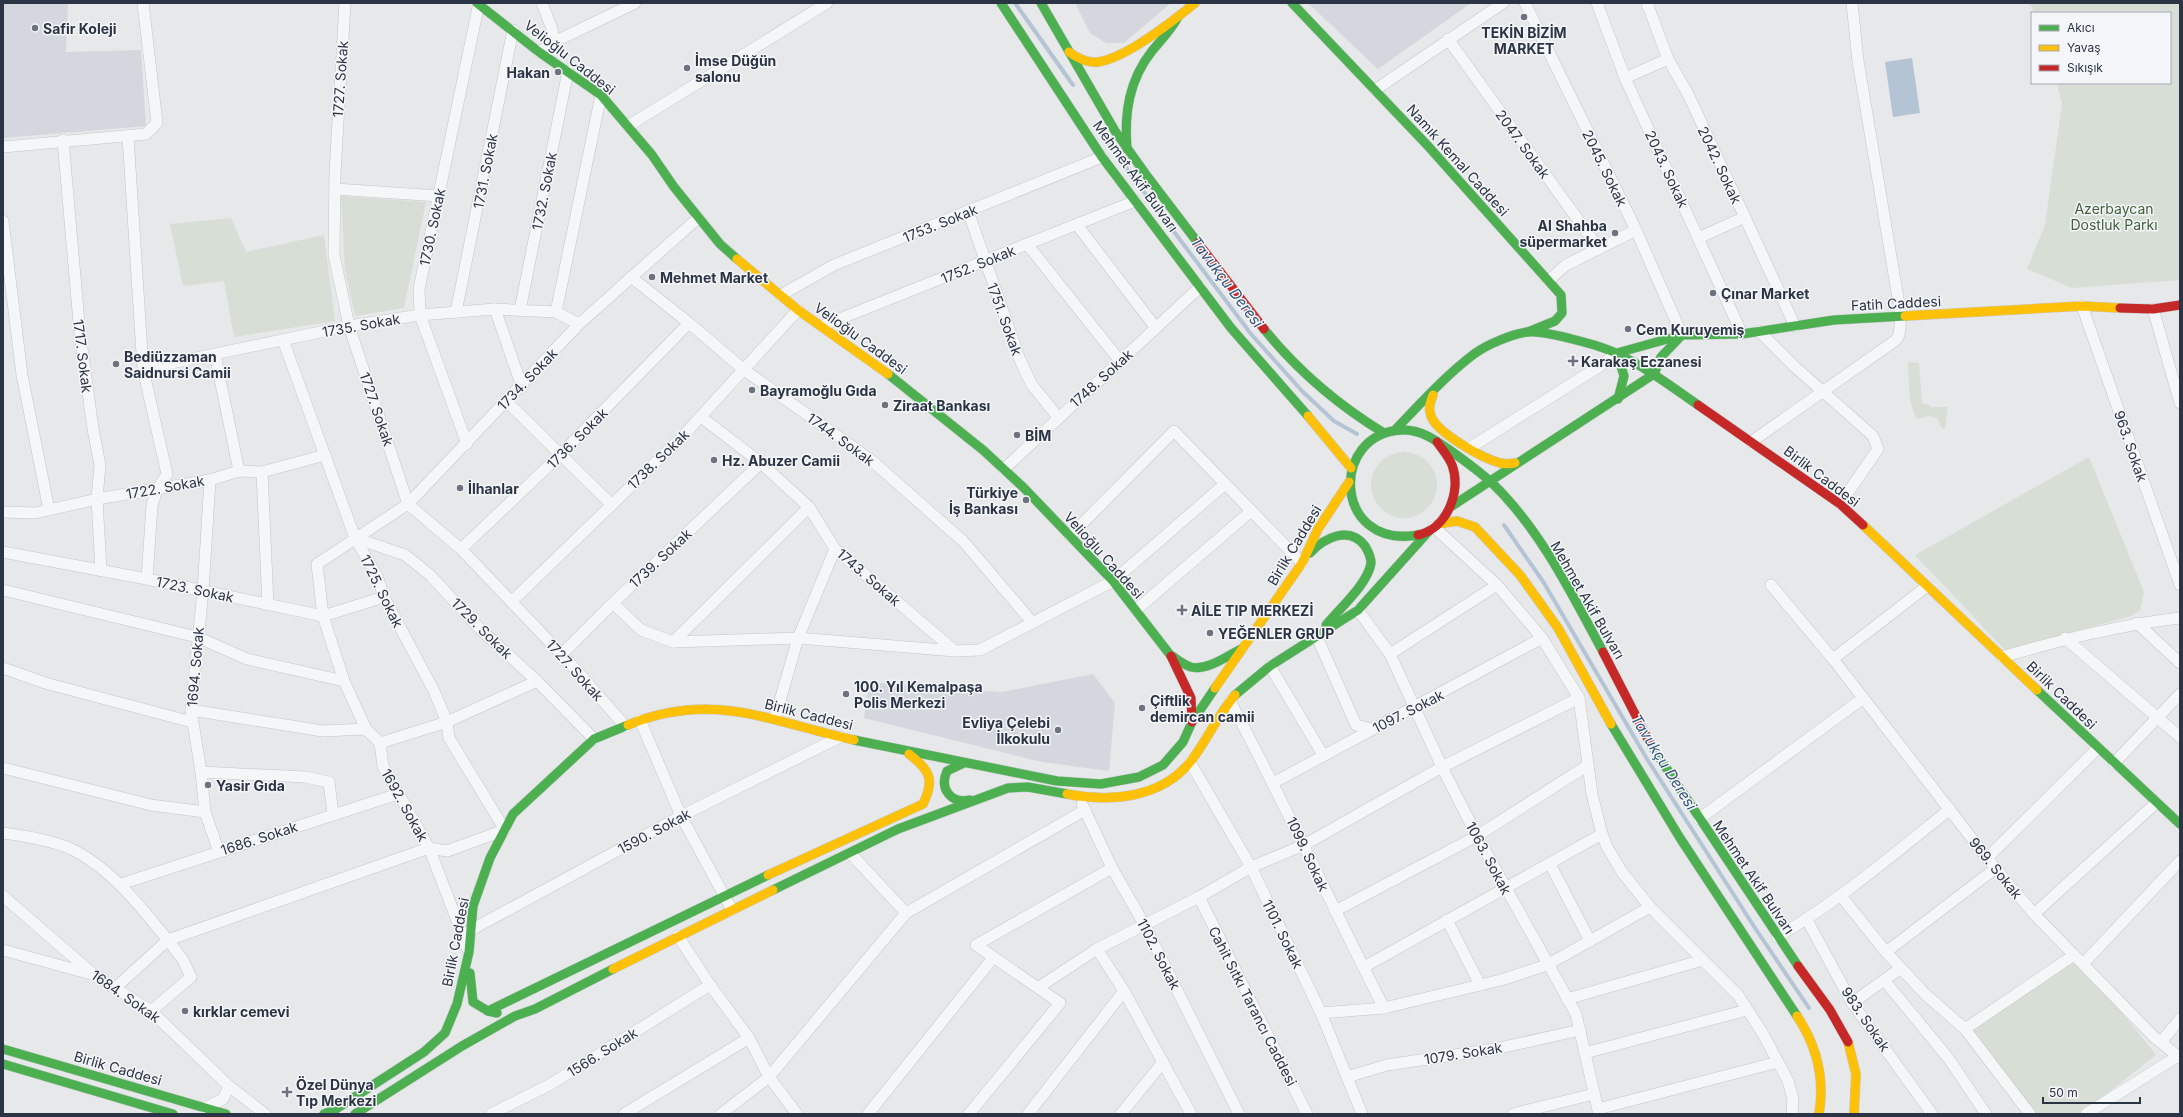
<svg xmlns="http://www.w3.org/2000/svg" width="2183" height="1117" font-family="Inter,sans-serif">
<rect width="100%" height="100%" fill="#e6e8ea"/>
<g fill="#d4d7dd">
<polygon points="3,3 68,3 66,52 141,50 146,126 3,138"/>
<polygon points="1075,3 1171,3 1124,43 1106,43 1090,33"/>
<polygon points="1308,3 1471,3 1378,69"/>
<polygon points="1093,674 1115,703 1109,771 1042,762 864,718 869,682 957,690 1002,692"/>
</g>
<g fill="#d6ded6">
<polygon points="2029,3 2180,3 2180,280 2072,288 2027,269 2045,225 2062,104 2057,83 2170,83 2170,13 2035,13"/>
<polygon points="341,196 426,202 404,308 355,316 345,270"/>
<polygon points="231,218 246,252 324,235 335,321 234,337 224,281 183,286 170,224"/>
<path d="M1908,362l11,1 3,40 8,2v2h18l-3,21 -3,1 -5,-11 -8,-2 -12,3c-9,-15 -8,-40 -9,-57z"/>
<circle cx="1404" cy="485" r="33"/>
<polygon points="2089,457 2144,592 2140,610 2131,616 2005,650 1915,555"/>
<polygon points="2071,949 2156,1055 2081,1114 2026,1114 1963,1035"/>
</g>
<polygon fill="#b4c4d5" points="1912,58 1920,113 1893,117 1885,62"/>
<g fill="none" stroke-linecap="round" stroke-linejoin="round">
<g stroke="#b4c4d5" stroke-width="4">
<polyline points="1015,3 1073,85"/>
<polyline points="1097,126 1114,152 1251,334 1302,391 1334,421 1357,434"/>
<polyline points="1504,525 1544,583 1647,759 1755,928 1809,1008"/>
</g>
<g stroke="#c4c6c8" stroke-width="12">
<g id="street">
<polyline points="345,3 335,173 334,255 349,326 408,504 461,549 568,661 626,727"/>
<polyline points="542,3 552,29 554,42"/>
<polyline points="1525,3 1636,230 1682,335"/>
<polyline points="1597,3 1625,78 1742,334"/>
<polyline points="1647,3 1668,59 1689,96 1795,326"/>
<polyline points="1448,39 1599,249"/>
<polyline points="539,52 554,42 635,3"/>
<polyline points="1625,78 1668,59"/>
<polyline points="1375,90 1503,3"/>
<polyline points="628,126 827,3"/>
<polyline points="128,136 143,369 167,474 157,490 152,505 147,579"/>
<polyline points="63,140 80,334 93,429 100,465 97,499 101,571"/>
<polyline points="3,147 146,134 157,123 143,3"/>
<polyline points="335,189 439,196"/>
<polyline points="968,211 1020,360 1032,385 1058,417"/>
<polyline points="3,221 22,375 49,510"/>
<polyline points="1077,225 1156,328"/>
<polyline points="1698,238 1745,217"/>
<polyline points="1027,244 1120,361"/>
<polyline points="631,277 689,323 743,369 871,460 963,541 1032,622"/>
<polyline points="1549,280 1566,265 1636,230"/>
<polyline points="781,295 834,265 1102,157"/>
<polyline points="2082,306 2180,585"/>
<polyline points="495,309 522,387"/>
<polyline points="2153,309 2180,403"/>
<polyline points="520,310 568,71"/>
<polyline points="456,312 513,30"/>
<polyline points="556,312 601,95"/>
<polyline points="822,326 1135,201"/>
<polyline points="1759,331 1795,367 1873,436 1878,449 1840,504"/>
<polyline points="215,355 239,471"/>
<polyline points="143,369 349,326 420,315 495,309 556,312 579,324"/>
<polyline points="506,401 611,504"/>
<polyline points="701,417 761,463 809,507 835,549 955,651"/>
<polyline points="1751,442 1896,340 1899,335 1901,316 1858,61 1852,3"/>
<polyline points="467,444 420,315 419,289 479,3"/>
<polyline points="1471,447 1600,366 1617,353"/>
<polyline points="1004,469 1200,287"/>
<polyline points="262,472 268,605"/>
<polyline points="210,480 203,591 191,710 201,772 205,812 219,852"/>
<polyline points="3,512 35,513 97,499 210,480 239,471 262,472 325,455"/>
<polyline points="1434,527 1497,585 1542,638 1579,698 1592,794 1602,834 1607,847 1622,872 1650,907 1738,995 1763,1034 1788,1081 1793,1099 1792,1114"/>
<polyline points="1070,536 1174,431 1302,563"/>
<polyline points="355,538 405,555 430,575 480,629 537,681 594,739"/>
<polyline points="461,549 560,455 689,323"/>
<polyline points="3,552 147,579 323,616 384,597"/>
<polyline points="1771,585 1833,659 1987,858 2034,914 2153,1036 2180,1058"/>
<polyline points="3,590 197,637 247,659 344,681"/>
<polyline points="511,602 682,437 798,310"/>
<polyline points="613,603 641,630 673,642 798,638 955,651 980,650 1113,581 1225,484"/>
<polyline points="1136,610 1251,511"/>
<polyline points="1358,610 1390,654 1442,767 1477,836 1576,1014 1599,1114"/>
<polyline points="2137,623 2180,663"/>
<polyline points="1317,637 1356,725 1371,729"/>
<polyline points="2065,638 2180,737"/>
<polyline points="673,642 809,507"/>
<polyline points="1390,654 1497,585"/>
<polyline points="561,655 613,603 761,463"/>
<path d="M2002,657c59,-17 117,-32 178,-39"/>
<polyline points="1833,659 1926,587"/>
<polyline points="1270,666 1323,755"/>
<polyline points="3,668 45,683 192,722"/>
<path d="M1230,701c54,101 102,205 154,307"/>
<polyline points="191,710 323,731 366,729"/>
<polyline points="775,718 798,638 835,549"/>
<polyline points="640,720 681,816 732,910"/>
<polyline points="380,743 447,722 537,681"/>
<polyline points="1190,762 1251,867 1321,1013 1362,1114"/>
<polyline points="2114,763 2180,694"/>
<polyline points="3,768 151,805 205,812"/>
<polyline points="201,772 305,777 329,782 333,814"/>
<polyline points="1273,783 1542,638"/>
<polyline points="1082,804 1112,868 1144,924 1239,1114"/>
<polyline points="1699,819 1862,699"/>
<path d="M3,833c23,3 56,8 76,20 37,21 62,55 89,87l261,-92 18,3 58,-21 -56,-92 -2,-16 -13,-31 -50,-94 -7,-21 -22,-38 -72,-198"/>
<polyline points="851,854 906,913"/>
<polyline points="1987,858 2098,748"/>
<polyline points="1550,864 1590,941"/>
<polyline points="121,884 398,794"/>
<polyline points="3,896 94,975 151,1011 229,1086 265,1114"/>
<polyline points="1841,896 1886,952 1926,995 1965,1029 2030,1114"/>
<polyline points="1199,897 1307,1114"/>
<polyline points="1335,911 1477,836 1588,765"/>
<polyline points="2034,914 2156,803"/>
<polyline points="1447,920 1480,985"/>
<polyline points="1807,920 1852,1003 1932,1114"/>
<polyline points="471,930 681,816 840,737"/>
<polyline points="678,936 710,985 749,1038 769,1077 797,1114"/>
<path d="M1777,937c62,-36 117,-83 173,-128"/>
<polyline points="468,949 429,848 383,766 380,743 366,729 344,681 323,616 317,564 408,504 579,324 698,218"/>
<polyline points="1097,949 1124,991 1191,1114"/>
<polyline points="3,950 91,974"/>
<polyline points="1886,952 1996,868"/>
<polyline points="2083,964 2180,861"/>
<polyline points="1364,967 1602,834"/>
<polyline points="1884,980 1949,1059 1986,1114"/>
<polyline points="1039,987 1097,949 1199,897 1251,867 1304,845 1442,767 1579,698"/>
<polyline points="115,988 168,940 183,960 191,977 151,1011"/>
<polyline points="1567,999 1703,960"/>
<polyline points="1852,1003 1901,968"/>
<polyline points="1321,1013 1384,1008 1501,980 1547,965 1650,907"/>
<polyline points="1965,1029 2074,955"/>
<polyline points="2161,1042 2180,1019"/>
<polyline points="1585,1053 1747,1010"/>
<polyline points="1347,1077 1387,1065 1495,1049 1580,1030"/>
<polyline points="205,1108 223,1099 229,1086"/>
<polyline points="1598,1109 1778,1062"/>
<polyline points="491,1114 551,1084 710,985"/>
<polyline points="624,1114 749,1038"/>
<polyline points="721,1114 769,1077 906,913 1085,810"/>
<polyline points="868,1114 993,958"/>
<polyline points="969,1114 1060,1003 976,945 1112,868"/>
<polyline points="1028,1114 1124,991"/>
<polyline points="1121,1114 1163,1062"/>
<polyline points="1513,1114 1594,1094"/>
<polyline points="2086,1114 2178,1056"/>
</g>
</g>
<g stroke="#c4c6c8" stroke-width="10">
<g id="fast">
<polyline points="477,3 539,52 601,95 652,155 674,187 720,244 737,259"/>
<polyline points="1001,3 1102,157 1231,328 1308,416"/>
<polyline points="1041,3 1115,131 1147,176 1198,243"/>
<polyline points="1292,3 1428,146 1561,295 1562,313 1555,321 1528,332"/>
<path d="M1127,149c-3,-36 2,-69 25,-98 9,-11 19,-21 26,-34"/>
<path d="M1264,329c34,42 74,76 120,104"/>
<polyline points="888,374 983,450 1023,487 1113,581 1171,656"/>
<polyline points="1618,399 1624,376 1617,353 1682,335 1742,334 1834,320 1905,316"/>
<path d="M1395,430c25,-26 50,-54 79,-76 14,-10 36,-19 53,-22 16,-2 76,14 91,22 29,14 54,33 80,51"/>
<polyline points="1452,506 1654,374 1661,357 1681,336"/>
<path d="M1418,535c-85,15 -89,-102 -16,-105 19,-1 35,11 49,21 14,10 28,20 41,32 48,46 80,111 111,169"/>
<path d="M1310,553c14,-15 39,-28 55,-7 3,5 6,11 6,17 -3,21 -32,46 -45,62"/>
<path d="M1172,656c6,4 12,9 19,11 16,4 36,-11 50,-18"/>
<polyline points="2037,690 2180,824"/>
<polyline points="1235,695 1270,666 1358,610 1429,531"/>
<polyline points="1611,724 1680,838 1797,1016"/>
<polyline points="854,740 1057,781 1101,784 1139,777 1163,765 1183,742 1192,722 1215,688"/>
<polyline points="1651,745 1798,966"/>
<path d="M964,763l-17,8c-8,18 4,33 23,29"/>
<polyline points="773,890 898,829 1008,788 1028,787 1067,794"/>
<polyline points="470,973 473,1002 488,1011 497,1013"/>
<polyline points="488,1011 768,875"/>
<polyline points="3,1049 226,1114"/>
<polyline points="3,1064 173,1114"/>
<polyline points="324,1114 336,1109 424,1052 445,1033 457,1004 469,952 473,906 490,858 513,814 594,739 628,725"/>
<polyline points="355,1114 462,1046 515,1016 535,1009 613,969"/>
</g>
</g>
<g stroke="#c4c6c8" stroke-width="10">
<g id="slow">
<path d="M1069,52c8,6 18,11 29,10 28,-4 75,-41 97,-59"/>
<polyline points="737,259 798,310 888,374"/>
<polyline points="1905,316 2082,306 2120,308"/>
<path d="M1433,395c-3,8 -5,13 -2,21 6,17 51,42 69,47 5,1 9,1 15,0"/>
<polyline points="1308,416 1351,468"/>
<polyline points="1438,524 1457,521 1475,527 1520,575 1558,628 1611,724"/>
<polyline points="1863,525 2037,690"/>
<polyline points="1215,688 1302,563 1318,529 1349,482"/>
<path d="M628,725c85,-35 144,-3 226,15"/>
<path d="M1067,794c43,8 94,5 124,-33 16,-21 27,-46 44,-66"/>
<path d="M768,875l155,-71c12,-24 7,-34 -14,-50"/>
<polyline points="613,969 773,890"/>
<path d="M1797,1016c20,30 28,62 22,98"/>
<polyline points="1848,1042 1856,1074 1854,1114"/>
</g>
</g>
<g stroke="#c4c6c8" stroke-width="10">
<g id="jam">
<polyline points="1198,243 1264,329"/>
<polyline points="2120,308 2153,309 2180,305"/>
<polyline points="1698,405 1840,504 1863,525"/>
<path d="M1418,535c29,-6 44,-44 34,-70 -3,-8 -10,-16 -15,-23"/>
<polyline points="1603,652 1651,745"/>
<polyline points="1171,656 1191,698 1192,722"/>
<polyline points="1798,966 1830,1010 1848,1042"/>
</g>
</g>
<use href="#street" stroke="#f5f6f7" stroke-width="11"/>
<use href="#fast" stroke="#4caf50" stroke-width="9"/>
<use href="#slow" stroke="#ffc107" stroke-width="9"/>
<use href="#jam" stroke="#c62828" stroke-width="9"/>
</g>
<g fill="#6c737f" stroke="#f4f6f9" stroke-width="1.5">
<circle cx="1524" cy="17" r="4"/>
<circle cx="35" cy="28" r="4"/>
<circle cx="687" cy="68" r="4"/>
<circle cx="558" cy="72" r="4"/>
<circle cx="1615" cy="233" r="4"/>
<circle cx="652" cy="277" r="4"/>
<circle cx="1713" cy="293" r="4"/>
<circle cx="1628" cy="329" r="4"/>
<path d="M1571 355h4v4h4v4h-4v4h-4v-4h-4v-4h4z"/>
<circle cx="116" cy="364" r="4"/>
<circle cx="752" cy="390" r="4"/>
<circle cx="885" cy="405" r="4"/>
<circle cx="1017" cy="435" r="4"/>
<circle cx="714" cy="460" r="4"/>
<circle cx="460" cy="488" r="4"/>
<circle cx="1026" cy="500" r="4"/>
<path d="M1180 604h4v4h4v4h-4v4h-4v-4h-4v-4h4z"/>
<circle cx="1210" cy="633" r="4"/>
<circle cx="846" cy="694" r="4"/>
<circle cx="1142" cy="708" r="4"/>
<circle cx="1058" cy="730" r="4"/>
<circle cx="208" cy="785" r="4"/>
<circle cx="185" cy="1011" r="4"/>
<path d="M285 1086h4v4h4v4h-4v4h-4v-4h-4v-4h4z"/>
</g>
<g text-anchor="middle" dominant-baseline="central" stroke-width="3" stroke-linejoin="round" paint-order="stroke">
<g font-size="14" font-weight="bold" fill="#2b3445" stroke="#f4f6f9" text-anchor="start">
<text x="43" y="28">Safir Koleji</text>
<text x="1524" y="32" text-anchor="middle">TEKİN BİZİM<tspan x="1524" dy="16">MARKET</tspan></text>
<text x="695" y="60">İmse Düğün<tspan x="695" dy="16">salonu</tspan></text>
<text x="550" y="72" text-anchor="end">Hakan</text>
<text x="1607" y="225" text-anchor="end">Al Shahba<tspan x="1607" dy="16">süpermarket</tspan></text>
<text x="660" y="277">Mehmet Market</text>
<text x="1721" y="293">Çınar Market</text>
<text x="1636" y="329">Cem Kuruyemiş</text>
<text x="124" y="356">Bediüzzaman<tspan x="124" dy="16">Saidnursi Camii</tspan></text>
<text x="1581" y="361">Karakaş Eczanesi</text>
<text x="760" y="390">Bayramoğlu Gıda</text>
<text x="893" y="405">Ziraat Bankası</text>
<text x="1025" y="435">BİM</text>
<text x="722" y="460">Hz. Abuzer Camii</text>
<text x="468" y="488">İlhanlar</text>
<text x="1018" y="492" text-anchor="end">Türkiye<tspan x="1018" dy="16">İş Bankası</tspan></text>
<text x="1191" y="610">AİLE TIP MERKEZİ</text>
<text x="1218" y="633">YEĞENLER GRUP</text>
<text x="854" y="686">100. Yıl Kemalpaşa<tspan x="854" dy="16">Polis Merkezi</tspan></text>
<text x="1150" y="700">Çiftlik<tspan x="1150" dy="16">demircan camii</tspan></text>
<text x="1050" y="722" text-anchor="end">Evliya Çelebi<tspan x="1050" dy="16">İlkokulu</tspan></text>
<text x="216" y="785">Yasir Gıda</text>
<text x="193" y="1011">kırklar cemevi</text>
<text x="296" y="1084">Özel Dünya<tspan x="296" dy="16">Tıp Merkezi</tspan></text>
</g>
<g font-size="14" fill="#2b3445" stroke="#f4f6f9">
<text transform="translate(570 57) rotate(38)">Velioğlu Caddesi</text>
<text transform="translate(340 79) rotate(-86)">1727. Sokak</text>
<text transform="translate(1523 144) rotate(54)">2047. Sokak</text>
<text transform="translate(1458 160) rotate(48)">Namık Kemal Caddesi</text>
<text transform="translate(1720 165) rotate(65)">2042. Sokak</text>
<text transform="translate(1605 168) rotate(64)">2045. Sokak</text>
<text transform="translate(1667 169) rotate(65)">2043. Sokak</text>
<text transform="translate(485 171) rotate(-79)">1731. Sokak</text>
<text transform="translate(1136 176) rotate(54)">Mehmet Akif Bulvarı</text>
<text transform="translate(544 191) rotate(-79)">1732. Sokak</text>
<text transform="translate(940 223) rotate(-22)">1753. Sokak</text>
<text transform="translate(432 227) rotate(-78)">1730. Sokak</text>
<text transform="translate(978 264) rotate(-22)">1752. Sokak</text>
<text transform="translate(1896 303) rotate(-3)">Fatih Caddesi</text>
<text transform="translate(1005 319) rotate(70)">1751. Sokak</text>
<text transform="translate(361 325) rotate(-10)">1735. Sokak</text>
<text transform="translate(861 338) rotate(36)">Velioğlu Caddesi</text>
<text transform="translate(83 356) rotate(83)">1717. Sokak</text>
<text transform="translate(1101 378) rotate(-42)">1748. Sokak</text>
<text transform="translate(527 379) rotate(-46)">1734. Sokak</text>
<text transform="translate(377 409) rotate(71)">1727. Sokak</text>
<text transform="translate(577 438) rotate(-45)">1736. Sokak</text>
<text transform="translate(841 439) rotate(36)">1744. Sokak</text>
<text transform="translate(2131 446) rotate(71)">963. Sokak</text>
<text transform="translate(658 459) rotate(-44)">1738. Sokak</text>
<text transform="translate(1822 476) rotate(37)">Birlik Caddesi</text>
<text transform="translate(165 487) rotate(-10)">1722. Sokak</text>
<text transform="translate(1294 545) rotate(-59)">Birlik Caddesi</text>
<text transform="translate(1104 555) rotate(48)">Velioğlu Caddesi</text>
<text transform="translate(660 558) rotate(-43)">1739. Sokak</text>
<text transform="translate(869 577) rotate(41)">1743. Sokak</text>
<text transform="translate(195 589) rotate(12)">1723. Sokak</text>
<text transform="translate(382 591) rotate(64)">1725. Sokak</text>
<text transform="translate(1588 600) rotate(60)">Mehmet Akif Bulvarı</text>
<text transform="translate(482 628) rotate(45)">1729. Sokak</text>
<text transform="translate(195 667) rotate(-85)">1694. Sokak</text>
<text transform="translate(575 670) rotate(48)">1727. Sokak</text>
<text transform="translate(2062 695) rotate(44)">Birlik Caddesi</text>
<text transform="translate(1408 711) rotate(-27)">1097. Sokak</text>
<text transform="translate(809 714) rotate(14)">Birlik Caddesi</text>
<text transform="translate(405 805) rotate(61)">1692. Sokak</text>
<text transform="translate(654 831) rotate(-28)">1590. Sokak</text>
<text transform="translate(259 838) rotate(-18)">1686. Sokak</text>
<text transform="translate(1308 854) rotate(65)">1099. Sokak</text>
<text transform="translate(1489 858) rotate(62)">1063. Sokak</text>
<text transform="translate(1996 868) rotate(51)">969. Sokak</text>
<text transform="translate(1754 877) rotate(56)">Mehmet Akif Bulvarı</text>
<text transform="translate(1283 934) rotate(64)">1101. Sokak</text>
<text transform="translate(455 942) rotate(-79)">Birlik Caddesi</text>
<text transform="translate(1159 954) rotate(63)">1102. Sokak</text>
<text transform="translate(126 996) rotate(35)">1684. Sokak</text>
<text transform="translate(1253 1006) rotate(63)">Cahit Sıtkı Tarancı Caddesi</text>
<text transform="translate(1866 1019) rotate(56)">983. Sokak</text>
<text transform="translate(602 1052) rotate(-32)">1566. Sokak</text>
<text transform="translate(1463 1053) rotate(-9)">1079. Sokak</text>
<text transform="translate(118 1068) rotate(16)">Birlik Caddesi</text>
</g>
<g font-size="14" fill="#3f6138" stroke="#f4f6f9">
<text x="2114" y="208">Azerbaycan<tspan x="2114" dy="16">Dostluk Parkı</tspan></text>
</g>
<g font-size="15" font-style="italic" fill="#34527a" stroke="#f4f6f9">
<text transform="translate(1227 282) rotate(53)">Tavukçu Deresi</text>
<text transform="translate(1664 762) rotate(58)">Tavukçu Deresi</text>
</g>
</g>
<rect width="2183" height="1117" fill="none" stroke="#2b3445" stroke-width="8"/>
<rect x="2031" y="12" width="140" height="72" fill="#f4f6f9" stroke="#a4a8b1"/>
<rect x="2039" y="25" width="20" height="6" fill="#4caf50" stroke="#a4a8b1"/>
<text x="2067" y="32" font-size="12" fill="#2b3445">Akıcı</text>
<rect x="2039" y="45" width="20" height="6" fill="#ffc107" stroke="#a4a8b1"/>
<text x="2067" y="52" font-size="12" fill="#2b3445">Yavaş</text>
<rect x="2039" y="65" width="20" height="6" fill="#c62828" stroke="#a4a8b1"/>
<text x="2067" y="72" font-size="12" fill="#2b3445">Sıkışık</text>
<path d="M2043 1097v6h97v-6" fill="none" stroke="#2b3445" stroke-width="2"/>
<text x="2049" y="1097" font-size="12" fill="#2b3445" stroke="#f4f6f9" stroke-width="3" paint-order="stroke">50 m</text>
</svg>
